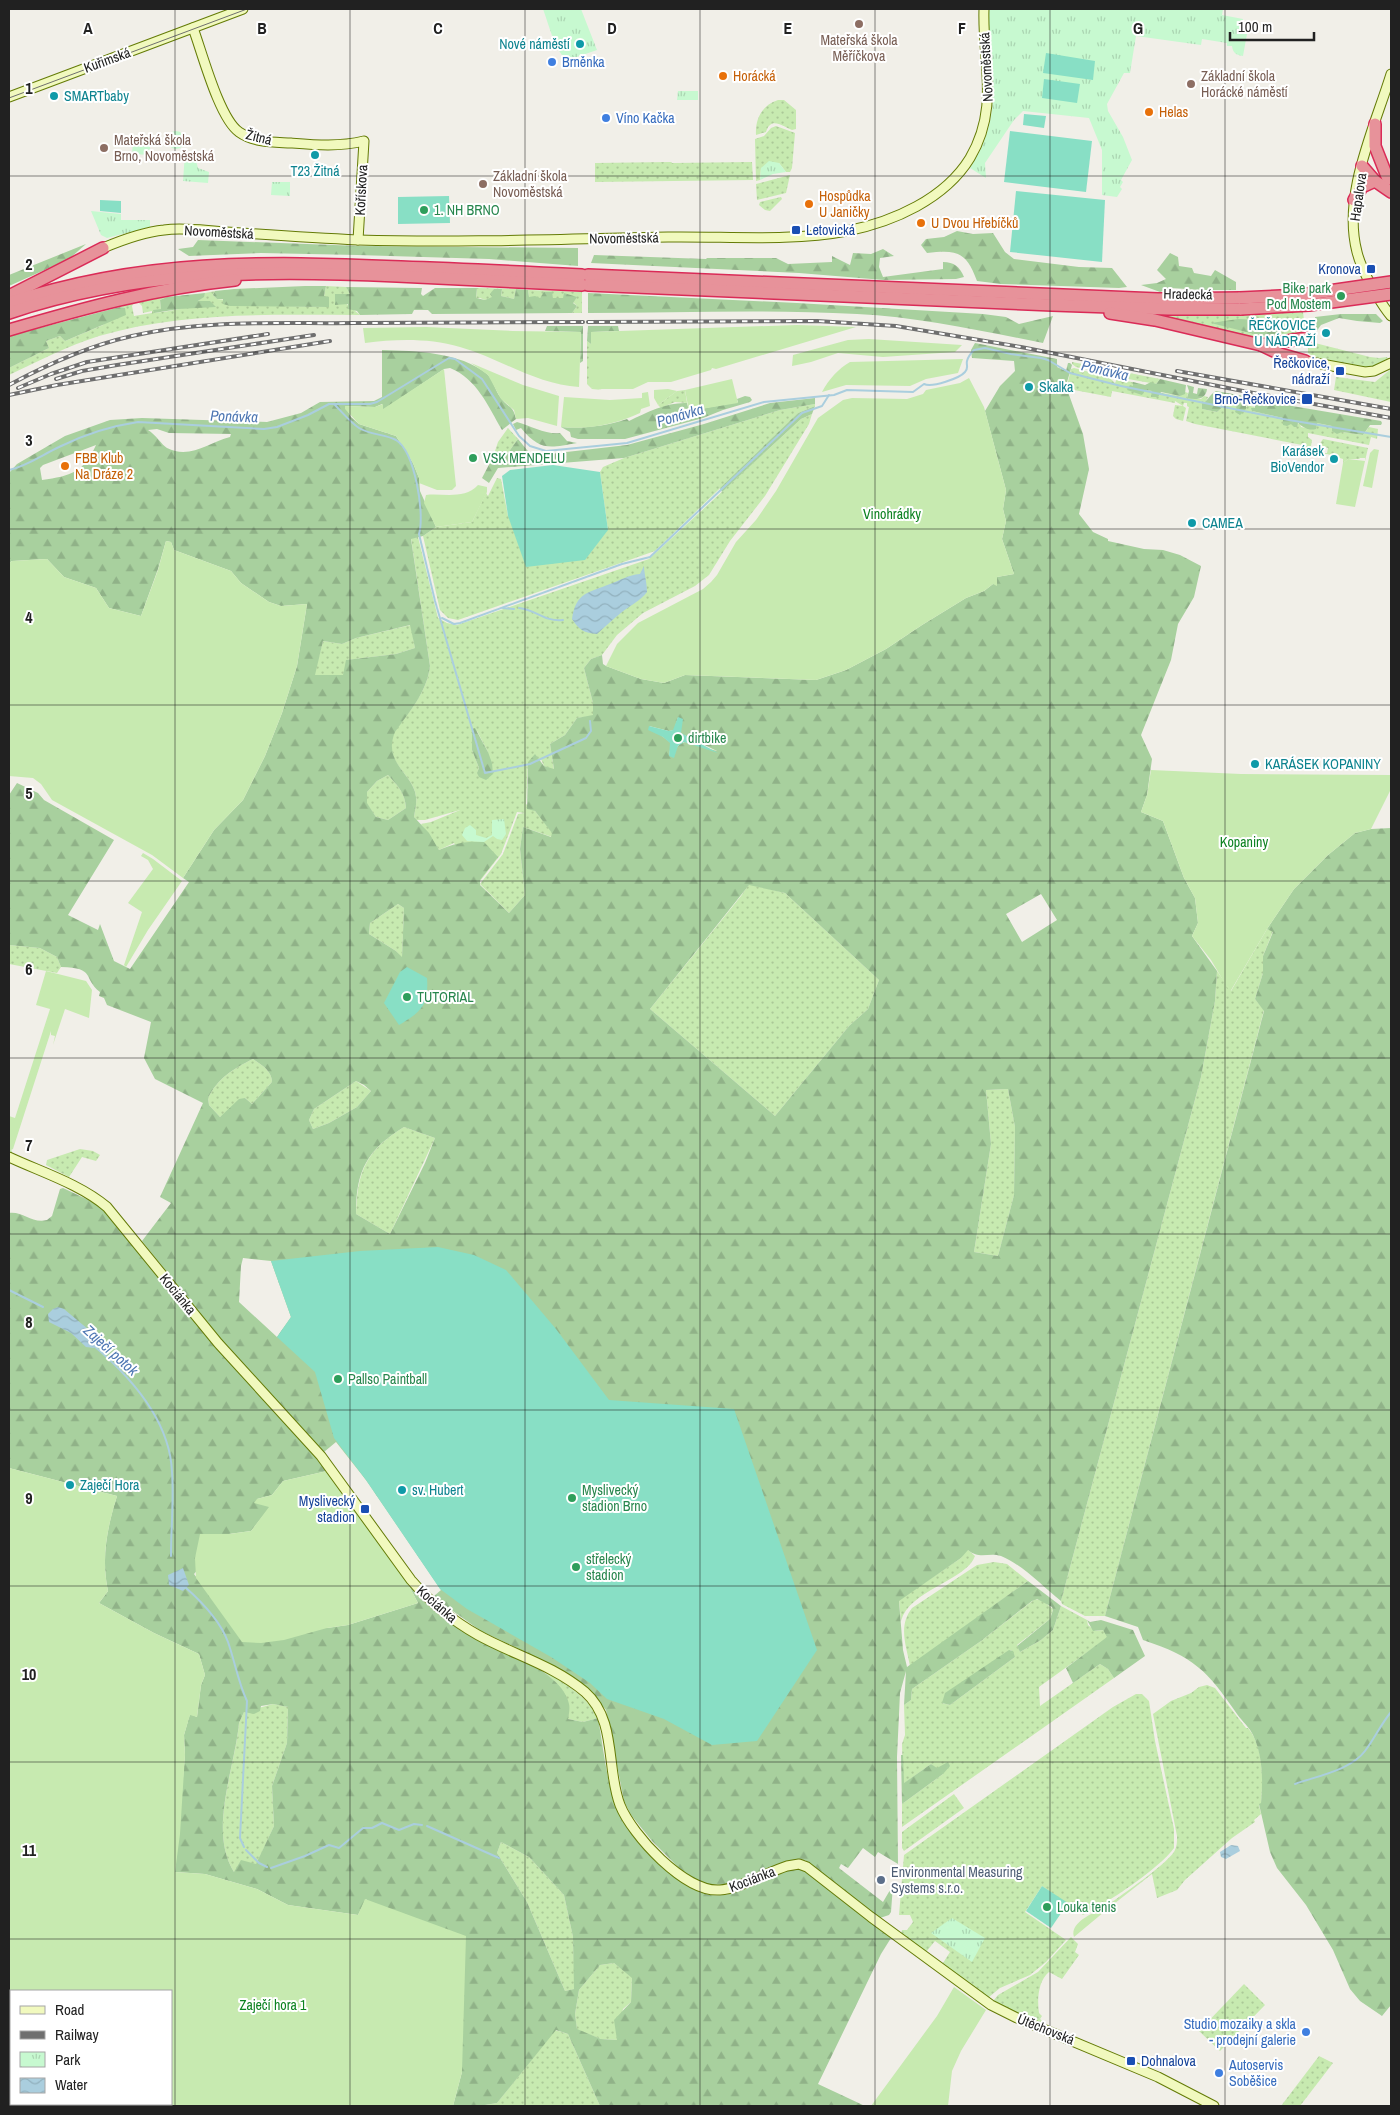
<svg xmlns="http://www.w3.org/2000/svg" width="1400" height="2115" font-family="'Archivo Narrow',sans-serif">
<defs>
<pattern id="grass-dots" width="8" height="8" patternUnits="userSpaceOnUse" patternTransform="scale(1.25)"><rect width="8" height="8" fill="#c7eab0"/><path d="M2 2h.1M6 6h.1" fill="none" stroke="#abc897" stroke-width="1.8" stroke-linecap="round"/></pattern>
<pattern id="forest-firs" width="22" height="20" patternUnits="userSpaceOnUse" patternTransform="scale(1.25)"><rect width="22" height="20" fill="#a8d09e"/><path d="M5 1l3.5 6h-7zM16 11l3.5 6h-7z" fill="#90b288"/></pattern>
<pattern id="park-tufts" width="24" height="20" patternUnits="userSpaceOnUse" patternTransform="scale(1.25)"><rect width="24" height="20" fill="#c7f9d0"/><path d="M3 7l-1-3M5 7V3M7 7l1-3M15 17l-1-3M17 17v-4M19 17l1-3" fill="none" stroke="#abd5b2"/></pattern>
<pattern id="water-waves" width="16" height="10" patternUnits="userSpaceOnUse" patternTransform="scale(1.25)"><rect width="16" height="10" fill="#aacede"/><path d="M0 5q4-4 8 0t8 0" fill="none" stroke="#92b1be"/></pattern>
</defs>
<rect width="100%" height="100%" fill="#f1efe8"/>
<g fill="url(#grass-dots)" fill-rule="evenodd">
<path d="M778,100h6l12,10v19l-4,1c-10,-4 -21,-14 -26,2l-10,3c-1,-16 6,-30 22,-35z"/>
<polygon points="776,126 795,133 792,168 790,172 786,172 779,163 761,168 760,180 756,181 755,139 764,136 771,128"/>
<polygon points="671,162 672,163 752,162 753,180 595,182 595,163"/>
<polygon points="790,175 786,193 757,200 756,184"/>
<polygon points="781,197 782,199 770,211 765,210 759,205 760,202"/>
<path d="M326,286l20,1 4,7 -14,1 24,20c-88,0 -176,-4 -261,21 -31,10 -61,25 -90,39v-7l40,-20 -3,-7 14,-5 5,5 38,-16 3,-4 14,-4 5,-9 -5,-1 14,-4 -2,3 2,10 18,-3v-2l-9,2 -1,-7 -4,-4 29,-5 -7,3 1,9 -7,4c16,-2 44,-5 51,-20l10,-2 -2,4 4,4 70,7 42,1 -5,-11z"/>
<polygon points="477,288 516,289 514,299 501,296 502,289 494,289 492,298 485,300 480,298 476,299"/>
<polygon points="528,290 582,292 582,313 572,313 577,306 564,293 564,298 553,299 551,292 545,292 540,298 529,297"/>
<polygon points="1303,312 1305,329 1299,336 1265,341 1155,316 1232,316"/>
<polygon points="587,341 591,344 591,387 602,390 592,389 587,384"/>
<path d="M1315,343l55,14 9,1 8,-1 1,3c-6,3 -12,7 -19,8 -11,0 -53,-8 -61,-15v-8z"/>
<polygon points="1072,362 1108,369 1106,372 1109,374 1076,367 1072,364"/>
<polygon points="1074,368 1109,377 1115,383 1117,379 1146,385 1134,383 1145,390 1180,396 1185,392 1188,393 1187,398 1201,399 1204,396 1208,397 1202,409 1217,412 1224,406 1233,404 1237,407 1247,407 1246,405 1255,407 1252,411 1283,418 1291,424 1300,424 1301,427 1306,428 1317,423 1332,426 1342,432 1363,435 1369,427 1378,429 1377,439 1371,437 1369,445 1308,433 1308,437 1312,440 1311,446 1304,450 1302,448 1302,445 1195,424 1186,421 1189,407 1187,406 1187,403 1184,403 1183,406 1186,408 1183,421 1176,419 1173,416 1175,405 1183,406 1175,401 1175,403 1112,391 1111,397 1074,390 1068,392 1066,390 1071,369"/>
<polygon points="1391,369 1391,402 1334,390 1336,377 1375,382"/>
<polygon points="1119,371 1160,379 1156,384 1117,377 1120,374"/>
<polygon points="685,390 687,403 675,402 661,408 658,405 677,391"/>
<polygon points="815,404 815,406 798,413 655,551 458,620 448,618 440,610 423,536 436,527 472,522 486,493 488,496 497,478 501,479 508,516 608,530 600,472 603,467 624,458 780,410"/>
<path d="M812,414l-3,10 -44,72 -35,45 -21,34 -14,11 -52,27 -26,22 -15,20 -11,4 -7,9 9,35v13l-16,2 -12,17 -15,9 4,26 -10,-4 -3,-7 -13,3 -2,42 9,7 17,21v5l-29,-10 -3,22 5,46 -16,18 -29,-29 23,-30 15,-40 7,-1 -8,-1 -16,42 -21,27 -26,-38 -15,7 -18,-26 10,-2 29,-12 -35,10h-9l-2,-3c1,-7 3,-14 2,-20 -2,-23 -34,-34 -22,-65 16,-21 33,-40 36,-66l-19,-128 7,-1 20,81 9,5 10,2 192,-66 152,-140zM477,731l11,21 -11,21 2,-5 -7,-18z"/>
<polygon points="508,428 518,439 507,454 505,455 503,453 492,460 498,442"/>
<polygon points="1323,439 1368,448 1365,461 1365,458 1360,458 1359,459 1348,459 1343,463 1343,459 1327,454 1321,455 1320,448 1321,453 1327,453 1328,448 1319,445"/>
<polygon points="411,625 415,648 396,654 347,660 344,675 314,675 323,641 342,644 356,638"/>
<path d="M388,775c10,11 17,18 18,33l-18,12 -12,-3 -9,-13v-12l10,-11z"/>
<polygon points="749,884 785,893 879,980 868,1009 849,1026 775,1116 650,1009 741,896"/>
<polygon points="398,904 404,908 402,958 396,951 369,934 370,923"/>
<polygon points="1267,929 1273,931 1263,956 1263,973 1255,999 1264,1010 1105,1616 1085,1616 1062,1604 1061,1601 1201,1077 1215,1001 1217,971 1231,991"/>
<polygon points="9,945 40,948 57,957 61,967 57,973 9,964"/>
<path d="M253,1059c9,6 19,12 19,23l-20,22 -7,-6 -25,19 -11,-12 -1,-7c10,-20 25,-29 45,-39z"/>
<polygon points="356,1081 371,1091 357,1107 329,1123 313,1129 309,1120 314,1109"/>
<polygon points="1008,1089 1015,1127 1014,1195 998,1256 974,1252 991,1144 986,1090"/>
<path d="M404,1127l31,11 -45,96 -34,-20c1,-44 11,-64 48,-87z"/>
<polygon points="80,1149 93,1151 100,1155 96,1161 82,1157 69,1177 46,1165 47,1160"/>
<path d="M967,1549l8,7c-8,24 -66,34 -74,65l-2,-21 62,-42z"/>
<path d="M994,1562l13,2 21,17 -118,85c-4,-21 -12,-40 2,-58l65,-43z"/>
<path d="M1035,1599l8,2 10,8 -3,10 -33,26 3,7 21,-12 12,-10 8,-24 26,14 1,5 7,6 8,-1 4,5v3l-68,49 1,19 60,-42 8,5 6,9 -212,149v-23l41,-30 -12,-10 -28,20 -1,-40 3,-9 -1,-30 7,-5 1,-11 69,-48zM1011,1650l4,7 -65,48 -8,-2z"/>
<path d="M543,1670c21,13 44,26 55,48l-15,4 -15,-3c2,-26 -8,-31 -25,-49z"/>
<path d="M1207,1685l8,3 31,40h2c16,19 15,52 13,76l-2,1 2,9 -7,6 1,2 -23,16 -47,42 -8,10 -20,8 -5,-24 -42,33 -2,-2c16,-12 55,-38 66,-53 3,-5 3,-10 3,-16l-24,-122 18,-13 20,-8 8,-6z"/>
<path d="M1136,1694h6l7,7 6,40 19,88v19c-13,19 -69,57 -91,67l-41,-29 -17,26 41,28 -20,22 -16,13 -30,13 -11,9h-4l-38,-28 1,-2 -5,-4 7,-11 -15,-11 -9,11 -25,-18 1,-4h5l6,-8 -3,-7h-11l5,-60 209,-148z"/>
<path d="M273,1704l15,3 -1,36 -15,43 2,40 -18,39 -22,7c-26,-41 1,-103 5,-149l5,-11z"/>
<polygon points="954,1794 964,1808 904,1851 902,1848 902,1832"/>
<polygon points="501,1842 529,1857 564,1895 573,1937 575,1989 565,1991 527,1902 497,1853"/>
<path d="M1071,1937l7,7 -3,8 4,3 -17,24 -13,-7c-11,9 -12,28 -10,41l3,3 -2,3 5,4 -2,1 -47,-21 -2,-3 4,-5 40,-23z"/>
<polygon points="614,1963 632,1977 631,2002 623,2009 617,2040 601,2039 577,2030 575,2014 579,1990 600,1965"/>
<polygon points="1244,1984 1265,2005 1220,2051 1199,2031"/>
<polygon points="555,2030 568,2034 600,2106 479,2106 497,2103"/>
<polygon points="1319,2056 1333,2063 1300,2106 1281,2106"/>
</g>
<g fill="url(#forest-firs)" fill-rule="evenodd">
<path d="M957,231l16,3 20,-1 12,19 9,7 65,8 33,1 15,19 -8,1 -118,-4 -24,-3c-11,-30 -20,-31 -50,-28l-6,-8 5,-6 18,-2z"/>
<polygon points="198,240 360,246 578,248 578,266 489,259 357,255 261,253 189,256 178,249 193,247"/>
<polygon points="86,244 69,259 9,286 9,275"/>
<path d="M883,249l11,7 -14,2 -1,9 4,10 60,-8v-7c11,0 17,5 21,15l-8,2 -72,1 -85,-7 -208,-10 3,-8 112,4 1,-1h69l12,6 44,-2v-6l18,9 3,-12 18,1z"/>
<polygon points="1170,253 1178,257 1179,266 1192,268 1194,273 1211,276 1215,270 1236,282 1236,290 1201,290 1171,288 1160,292 1141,285 1157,283 1166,279 1157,270"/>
<polygon points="305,286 326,286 324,296 329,297 329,307 230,306 223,304 223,299 217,299 213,295 215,291 234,289"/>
<polygon points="346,287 422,288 421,294 423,296 435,288 477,288 476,298 485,300 492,297 490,294 494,289 502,289 501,296 514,299 516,289 528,290 529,297 535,296 540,298 544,292 552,292 553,298 563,298 564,293 577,297 573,303 577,306 572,313 432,314 428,310 414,310 412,314 360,315 357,311 348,309 348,304 335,305 335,294 350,294"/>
<polygon points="205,293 204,297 198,301 210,301 216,307 179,309 154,313 153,310 161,309 160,300 167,297"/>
<path d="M588,293l209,10 186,11 23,3 13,7 34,-8 -10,27c-61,-12 -124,-26 -186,-29 -90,-5 -180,-1 -269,-1z"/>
<polygon points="120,307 125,308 126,315 65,341 60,336 46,341 49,348 9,368 9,336"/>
<polygon points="1341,314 1376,314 1383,321 1380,323 1357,321 1339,318 1321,325 1316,332 1315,317"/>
<polygon points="1238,319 1260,320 1277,328 1290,326 1270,338 1211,323"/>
<polygon points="547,326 583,326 583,361 580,363 581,332 545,331"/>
<polygon points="588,326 618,326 619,331 591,332 591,344 587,341"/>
<path d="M975,343l82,16v8l9,4 2,-8h2l2,2 -7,24 3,3 15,42 6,35 -10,45 14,18 15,7v2l36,8 19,1 17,5 21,11 -7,31 -16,27 -7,36 -30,75 11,24 -5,36 -6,17 22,9 21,57 11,20 3,25 -6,13 25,35 -2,30 -14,76 -140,524c-19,-15 -38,-36 -60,-45 -13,-4 -21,4 -33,-6l-7,8 -62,43 4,49 4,17 121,-86 33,25 -8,24 -12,10 -21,12 -3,-6 33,-27 3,-9 -1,-3 -15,-8 -5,2 -51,40 -69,48 -1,11 -7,5 2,-34 -6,22 -3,64 1,107 -20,-12 -3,5 -12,-9 -15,20 -7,-4 -2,4 44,34 10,-17 -2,27 -2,3 -9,3 -75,-58 -16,1 -58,22 -10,2 -18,-1 -22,-14 -29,-29 -21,-26 -7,-14 -18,-91 -19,-22 -45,-28 -61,-29 -48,-34 8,-7 -75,-110 -30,-38 -12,10 -104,-113 -78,-98 29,-38 -11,-6 43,-94 -48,-24 -11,-21 7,-36 -44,-17 -3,-7 -5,-2 1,-4c-18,-14 -3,-24 -39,-25l-4,-10 -17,-9 -31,-3v-150l8,-12 21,10 6,7 70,40 -46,75 30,15 2,-6 14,37 16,8 59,-87 -6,-4 31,-48 29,-30 22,-44 17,-43 15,-47 10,-62 -26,2 -12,-4 -28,-19 -10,-12 -57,-21 -3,-8 -5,-1 -8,28 -17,47 -32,-8 -13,-20 -32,-11 -17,-18 -35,2 -3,2v-90l8,-9 48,-28 45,-16 32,-2 125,4 34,-9 19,-11 54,-1 8,-4v-47c34,1 78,2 105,24 7,6 8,17 14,24 7,10 12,7 15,21l-14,11c-14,-24 -25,-51 -52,-62l-6,1 -61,41 -1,-6 -7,3 -30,-1 6,11 8,7 37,12 17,27 6,15 1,13 16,36 -13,9 -12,3 19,127c-3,26 -20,45 -35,66 -13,31 19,42 21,65 1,6 -1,13 -2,20l15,16 10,17c16,-7 28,-9 45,-8l14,15 -18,23v5l29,28 16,-18 -5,-46 3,-22 28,10 1,-4 -17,-22 -8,-2 1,-47 7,-8 9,12 10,3 -4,-25 15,-9 12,-17 16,-3v-12l-9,-35 7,-9 11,-4 1,9 3,2 35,13 23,4 21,-8 131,5 30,-10 40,-21 36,-24 44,-27 18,-7 9,-7 4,-7 17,-3 -12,-35 4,-18 -3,-12 3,-19 -21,-79 15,-25 15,-15 -1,-10 -42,-3 -1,-8zM157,429l12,4 62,1 -1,3c-21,5 -40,23 -63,11 -5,-3 -11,-13 -19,-18zM96,445c-12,27 -25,31 -54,35l-2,-12 3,-3zM410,625l5,23 -19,6 -50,6 -3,15h-28l8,-34 19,3 14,-6zM678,717l3,11 -1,5 37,18 -32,-9 -5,2 -11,12 2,-13 -22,-17 20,5 5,-1zM388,775c10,11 17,18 18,33l-18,12 -12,-3 -9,-14v-11l10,-11zM749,885l36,8 94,87 -11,29 -19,17 -74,90 -125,-107zM1041,894l16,26 -35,22 -16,-28zM398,904l6,4 -2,49 -6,-6 -27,-17 1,-11zM253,1059c9,6 19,12 19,23l-20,22 -7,-6 -6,1 -19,18 -11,-12 -1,-7c10,-20 25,-29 45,-39zM356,1081l8,4 7,6 -14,16 -28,16 -16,6 -4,-9 5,-11zM1008,1089l7,38 -1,68 -16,61 -24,-4 17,-108 -5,-54zM404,1127l31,11 -10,25 -35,71 -34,-20c0,-44 11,-64 48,-87zM243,1258l28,3 20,56 -14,20 -38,-35 2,-36z"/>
<polygon points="1160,379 1186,385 1185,394 1180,396 1161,392 1158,397 1151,397 1152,391 1145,390 1142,395 1127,390 1130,385 1133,386 1133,382 1145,385 1151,382 1156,384"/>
<path d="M1187,385l7,2 -1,6 4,1 1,-6 9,1c-1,11 -12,11 -20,9l2,-7z"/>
<path d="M1216,391l28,5 1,3 -5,4 6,2v4l-6,6 -5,-3 2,-5 -4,-3 -9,2 -7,6 -15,-3v-5c6,-3 7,-9 14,-13z"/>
<path d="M745,396l5,1 2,3 -2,2 -27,8 -20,8 -78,21h-47l-7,-2 -1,-5 -9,-5c22,2 45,-1 66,-8l2,2c18,-9 39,-19 58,-18l2,8 49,-9 -1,-3z"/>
<polygon points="815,398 815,404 780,410 624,458 498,468 489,483 482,478 493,457 503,453 505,455 507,454 518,439 532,456 627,445 704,424 770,403"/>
<path d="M1250,399l131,22 1,2 -1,2h-11l-7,10 -21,-3 -5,2 -5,-3v-5l-15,-3 -1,6c-8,2 -13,-2 -18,-6l-1,4h-3l-3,-3 -4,2 -4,-1v-7l-31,-7 -1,-3h4v-3l-6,-2z"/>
<polygon points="815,406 812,414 801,419 722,492 720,488 798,413"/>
<path d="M517,422c14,4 30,13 43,11l7,8 10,2c-28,5 -37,8 -56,-15l-5,2 -3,-6z"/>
<polygon points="475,728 488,752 492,763 493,774 486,780 479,777 477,773 479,768 472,750 472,729"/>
<path d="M1391,828v1177l-9,11 -22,-15 -10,-12 -17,-39 -27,-45 -29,-37 -7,-16 -11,-48 2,-1c2,-22 2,-47 -8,-68 -3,-7 -11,-14 -16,-21 -30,-44 -43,-57 -94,-74l-5,-13 -33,-11 159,-605 -9,-12 8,-26v-17l10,-24 -6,-3 27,-40 34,-34 27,-22 16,-4z"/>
<path d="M63,1188l36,17 7,7 37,45 184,214 -44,10 -11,14 -15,4 13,8 -19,24 -22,3 -35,40 23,31 110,23 21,-3 70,-22 -11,-21c14,17 30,31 49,43 28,18 106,43 113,79 1,4 0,10 -1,15l15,3 15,-4c5,28 8,59 17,87 11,32 61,83 95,90 8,1 16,0 23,-2l58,-24 12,1 7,4 81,64 -10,16 -63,130 47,22h-265l-32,-72 -12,-4 -59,73 -18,3h-26l9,-34v-28l-96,-145 -8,16 -70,-10 -31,-16 -52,-15 -30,-2 10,-117 -1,-20 6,-21 7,3 4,-32 4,-10 -6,-21 -45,-21 -55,-30 9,-12c-7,-33 -1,-63 9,-95l-108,-28v-255c14,-2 23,11 38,7l5,-4 8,-27zM273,1704l15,3 -1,36 -15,43 2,40 -18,38 -15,-4 -7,12c-26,-41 1,-104 5,-149l5,-11 10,2 6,-3 1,-5zM501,1842l28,15 35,38 9,42 1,52 -9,2 -38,-89 -30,-49zM614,1963l18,15 -1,24 -17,18 3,20 -16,-1 -24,-10 -2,-15 4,-24 21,-25z"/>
<polygon points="1087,1620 1090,1622 1101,1620 1133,1630 1145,1656 1114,1678 1108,1669 1100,1664 1073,1683 1066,1668 1107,1637 1103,1630 1093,1631"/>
<polygon points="1009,1650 1013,1651 1015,1657 950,1705 942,1703 945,1693"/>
<polygon points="901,1755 903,1755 904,1783 931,1764 937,1768 948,1762 950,1766 943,1774 902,1804"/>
<polygon points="11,2093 11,2104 159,2104 164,2106 9,2106 9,2095"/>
</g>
<g fill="url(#park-tufts)">
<path d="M543,9h38l16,41 -29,10c-12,-5 -20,-38 -25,-51z"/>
<path d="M988,9h235l-1,6 21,4 -1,4 5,11 -4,22c-7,-1 -10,-3 -11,-10h-5v-3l-25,-4 -1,6 -65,-9 -6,37h-6l-17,31 1,7 15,26 9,23 -11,20 2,2 -3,5 2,2 -5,8 -15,-2v-45l-13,-32 -66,-7 -9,9 -29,43 1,15 -16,-10c36,-55 20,-100 18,-159z"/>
<polygon points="678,91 698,91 698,100 677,100"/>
<circle cx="176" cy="140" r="9"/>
<polygon points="133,141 136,142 136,146 150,146 150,155 132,154"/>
<polygon points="185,153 194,154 198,168 209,172 208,183 183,181"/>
<polygon points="769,161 779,163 786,172 773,174 760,180 761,168"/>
<polygon points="272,182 290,182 290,196 271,195"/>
<polygon points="91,211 121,214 121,220 150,220 150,227 107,238 101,235"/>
<polygon points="504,819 506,834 502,840 497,839 493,836 484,842 467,841 462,835 465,828 470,825 476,830 476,835 486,838 492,835 492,820"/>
<polygon points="952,1918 985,1938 972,1962 931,1933"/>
</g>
<g fill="#c7eab0">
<polygon points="797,325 856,327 716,369 712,368 711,370 671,382 648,382 633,389 595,389 591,387 591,332"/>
<path d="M426,327l87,4 68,1 -2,55c-42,-2 -80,-29 -119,-40 -31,-9 -64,-8 -95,-4l-2,-15z"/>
<polygon points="869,339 962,345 955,352 883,357 838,353 811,362 792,366 793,355 848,340"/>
<path d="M963,359l-5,14 -32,6 -16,7 -64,-1 -24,7c7,-13 16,-23 28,-30z"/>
<polygon points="471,363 523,385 559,396 557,426 528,418 516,419 514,410 501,399 488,375"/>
<polygon points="444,369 456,486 452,490 437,490 419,483 419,478 413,463 396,436 359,424 345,409 345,406 375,407 383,404 383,409"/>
<polygon points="969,378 984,407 1006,490 1003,509 1006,521 1002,539 1014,574 997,577 997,586 993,584 984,591 966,598 922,625 886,649 846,670 816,680 685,675 664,683 641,679 606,666 617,644 638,623 703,589 711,582 717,575 736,542 756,520 776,491 818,418 843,400 852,398 907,399 923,394 926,390 960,383"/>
<polygon points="732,379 738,403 689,411 685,390"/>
<polygon points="668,389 677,391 658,405 654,398 654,390"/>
<path d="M648,392l2,14 -9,3 -1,4c-24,11 -51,17 -79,14l3,-30 46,3 32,-2v-5z"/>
<polygon points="1374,449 1379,450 1372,488 1363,486 1370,453"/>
<polygon points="1348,459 1365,461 1355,507 1336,504 1343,463"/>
<path d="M478,485l9,2v5l-15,30 -36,5 -12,-24 2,-8c17,-2 38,5 52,-10z"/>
<polygon points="166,541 171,542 174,550 231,571 241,583 269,602 281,606 307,604 297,666 282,713 265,756 243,800 214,830 183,878 152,855 52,800 41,784 33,778 9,776 9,563 12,561 47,559 64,577 96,588 109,608 141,616 158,570"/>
<polygon points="1151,770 1241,774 1391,775 1391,789 1371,829 1355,833 1328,855 1294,889 1267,929 1230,992 1211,960 1192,936 1198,923 1195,898 1184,878 1163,821 1141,812 1147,795"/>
<polygon points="143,853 153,859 182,881 148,930 126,967 124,965 142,912 128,903 153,869 148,860 141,856"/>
<polygon points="46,971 86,981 92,990 89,1018 65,1009 53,1045 55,1036 51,1035 51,1031 13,1149 11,1150 12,1151 12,1154 9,1153 9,1116 15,1118 50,1009 36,1005"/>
<path d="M9,1468l108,28c-10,33 -16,61 -9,95l-9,12 55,30 45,21 6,21 -4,10 -4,32 -7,-2 -6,20 1,20 -5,79 -5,38 30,2 52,15 31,16 70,10 7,-16 101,37 -4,136 -9,34h-289l-5,-2h12v-113h-160v102l-2,2z"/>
<polygon points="327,1471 407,1582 418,1603 348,1625 327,1628 284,1640 261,1643 242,1642 196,1578 195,1558 200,1534 229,1534 251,1531 269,1507 254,1503 257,1499 272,1495 283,1481"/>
<path d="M1108,1905l2,2 -36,30c-5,-16 23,-25 34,-32z"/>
<polygon points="954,1987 986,2010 961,2051 952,2071 948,2106 871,2106 937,2016"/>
</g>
<g fill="#88dfc5">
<polygon points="1046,53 1095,61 1093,80 1043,73"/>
<polygon points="1044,79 1080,84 1077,103 1042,98"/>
<polygon points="1024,114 1046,116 1044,128 1023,125"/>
<polygon points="1010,131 1092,141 1086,192 1004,182"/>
<polygon points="1016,191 1105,200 1102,262 1010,252"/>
<polygon points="449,196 450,223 398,224 398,197"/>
<polygon points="100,200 121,201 121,213 100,211"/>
<polygon points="553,465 600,472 608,530 585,560 526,567 508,516 502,476 510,470"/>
<polygon points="678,717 683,719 681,733 718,753 684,742 678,746 674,758 669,756 670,743 663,737 648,730 649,726 669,731 673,730"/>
<path d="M407,967l20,11c2,27 -6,34 -28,47l-15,-22 16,-31z"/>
<polygon points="438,1247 474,1255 506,1270 556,1329 609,1400 734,1409 817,1650 757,1741 712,1745 664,1719 607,1699 590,1683 551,1657 467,1609 440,1589 366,1480 334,1438 315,1372 277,1337 291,1317 271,1261 360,1251"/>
<polygon points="1042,1886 1068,1903 1051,1928 1026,1911"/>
</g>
<g fill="url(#water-waves)">
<path d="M644,566c0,7 3,16 3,26 -7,9 -16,13 -25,20 -9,7 -17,15 -25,22 -13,-1 -18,-4 -25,-15 4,-27 16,-26 38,-35 11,-4 18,-9 30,-10z"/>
<polygon points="58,1307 64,1309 95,1335 97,1342 94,1348 86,1347 71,1333 49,1322 48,1314 53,1309"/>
<polygon points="183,1568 189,1585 183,1591 169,1585 168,1575"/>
<polygon points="1231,1845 1238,1846 1240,1851 1226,1859 1221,1857 1220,1852"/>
</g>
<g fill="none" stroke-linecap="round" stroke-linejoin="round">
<g stroke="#aacede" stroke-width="2">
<path d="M334,404c8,8 16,18 25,24 11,7 26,6 37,12 19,12 29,74 23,94l16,67 50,172 45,-9 56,-26 5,-7 -1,-10"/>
<path d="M9,470c18,-4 33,-15 50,-23 24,-12 52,-21 79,-25l126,7 13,-2 31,-12 21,-11h41l7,-2 72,-44 6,1 27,20 37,57 11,10 16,5 81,-8 137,-41 70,-7 13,-5 66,2 11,-8c8,4 36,-6 41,-12 4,-4 1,-7 2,-11 1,-4 4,-8 7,-11l11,-2 26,6 30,4 7,2 22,13 51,13 162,33 108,18"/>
<polyline points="503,608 514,609"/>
<path d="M519,608c18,2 25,14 44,12"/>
<polyline points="442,618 454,624 460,623 622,564 650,557 802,413 822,406 829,395"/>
<polyline points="9,1290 43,1307"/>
<path d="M93,1345c38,32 77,75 79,127 2,28 -1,56 -1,84"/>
<path d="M185,1587c17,15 35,33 43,55 7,20 10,40 19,59l-7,137 4,9"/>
<path d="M1295,1784c22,-8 56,-14 70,-33 10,-13 16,-27 26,-39"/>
<polyline points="427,1826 499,1858"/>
<polyline points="246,1850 259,1863 267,1867"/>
<polyline points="271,1868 305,1856 329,1845 339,1848 363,1828 372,1828 382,1823 399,1830 414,1824 422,1825"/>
</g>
<g stroke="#647b06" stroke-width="11">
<g id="secondary">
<path d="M193,28c9,24 26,90 46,104 15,11 35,10 52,11 25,2 48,4 73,-2l-6,99"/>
<path d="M1391,74c-17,55 -49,121 -34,178 3,13 9,24 15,35 6,10 11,20 19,29"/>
<polyline points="9,97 243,9"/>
<path d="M103,248c19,-8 40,-16 61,-18 20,-3 42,1 63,2 43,3 87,6 131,8 103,3 207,-1 310,-3 59,-1 121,5 179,-6 46,-9 98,-32 123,-73 30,-51 12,-96 14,-149"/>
<polyline points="1305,361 1365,372 1374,371 1391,363"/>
<path d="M9,1157c32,15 71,27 98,50l111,136 103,113 90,124c19,22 42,41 67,55 36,20 75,30 107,57 32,28 21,77 35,113 12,30 65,88 100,85 19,-1 48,-18 67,-24l12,-2 8,3 64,50 120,88 26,13 141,59 56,29"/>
</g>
</g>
<g stroke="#da2b57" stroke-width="14">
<g id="highway">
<polyline points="1375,124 1375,146 1388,179"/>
<polyline points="1362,166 1375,181 1391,192"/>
<polyline points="1354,200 1362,187 1375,181"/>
<polyline points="588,275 1158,299 1240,298"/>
<polyline points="588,285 1052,305 1168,309 1241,309"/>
<polyline points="9,296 103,248"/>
<path d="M9,303c131,-44 256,-42 392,-36 60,2 121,5 181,8"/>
<path d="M9,313c128,-43 255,-43 388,-37 62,3 124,6 185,9"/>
<polyline points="1110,313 1155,320 1261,345 1280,354 1305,361"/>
<path d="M9,330c75,-22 148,-42 226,-50"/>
<polyline points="1261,345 1307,338"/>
</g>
</g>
<use href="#secondary" stroke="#f1f9be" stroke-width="9"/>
<use href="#highway" stroke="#e7929a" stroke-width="11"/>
<polyline stroke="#6f6f6f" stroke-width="1" points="9,98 247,9"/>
<g stroke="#6f6f6f" stroke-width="4">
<g id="rail">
<polyline points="588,322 817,321 896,326 1021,347 1248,392 1391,418"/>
<polyline points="1177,371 1391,409"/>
<polyline points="56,379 82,371 117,365 314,335"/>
<path d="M9,385c39,-21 79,-39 123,-49 73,-17 149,-12 223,-13 76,0 152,-1 228,-1"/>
<polyline points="18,388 51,374 87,362 268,334"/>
<polyline points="9,395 57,385 330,341"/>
</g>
</g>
<use href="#rail" stroke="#fff" stroke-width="2" stroke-dasharray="5.5" stroke-linecap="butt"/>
<g stroke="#da2b57" stroke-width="14" stroke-linecap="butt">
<g id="highway-bridge">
<polyline points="1240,298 1301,295 1391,282"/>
<polyline points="1241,309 1309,305 1391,294"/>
</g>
</g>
<use href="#highway-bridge" stroke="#e7929a" stroke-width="11"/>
</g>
<path fill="none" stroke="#212121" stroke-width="1" stroke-opacity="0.55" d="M175,9v2097M350,9v2097M525,9v2097M700,9v2097M875,9v2097M1050,9v2097M1225,9v2097M9,176h1382M9,352h1382M9,529h1382M9,705h1382M9,881h1382M9,1058h1382M9,1234h1382M9,1410h1382M9,1586h1382M9,1762h1382M9,1939h1382"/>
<g fill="#8d6e63" stroke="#fff" stroke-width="2">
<circle cx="859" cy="24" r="5"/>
<circle cx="1191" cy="84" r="5"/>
<circle cx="104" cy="148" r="5"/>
<circle cx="483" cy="184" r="5"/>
</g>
<g fill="#0f9aa8" stroke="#fff" stroke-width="2">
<circle cx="580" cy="44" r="5"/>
<circle cx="54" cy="96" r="5"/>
<circle cx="315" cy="155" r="5"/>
<circle cx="1326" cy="333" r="5"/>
<circle cx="1029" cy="387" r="5"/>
<circle cx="1334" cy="459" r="5"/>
<circle cx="1192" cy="523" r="5"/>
<circle cx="1255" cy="764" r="5"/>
<circle cx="70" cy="1485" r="5"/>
<circle cx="402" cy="1490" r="5"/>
</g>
<g fill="#3f7fe0" stroke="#fff" stroke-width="2">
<circle cx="552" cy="62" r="5"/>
<circle cx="606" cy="118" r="5"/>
<circle cx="1306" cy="2032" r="5"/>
<circle cx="1219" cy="2073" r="5"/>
</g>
<g fill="#e8710a" stroke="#fff" stroke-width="2">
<circle cx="723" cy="76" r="5"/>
<circle cx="1149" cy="112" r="5"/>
<circle cx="809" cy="204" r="5"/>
<circle cx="921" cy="223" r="5"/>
<circle cx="65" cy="466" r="5"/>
</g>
<g fill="#2e9e5b" stroke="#fff" stroke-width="2">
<circle cx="424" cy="210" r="5"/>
<circle cx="1341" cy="296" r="5"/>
<circle cx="473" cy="458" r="5"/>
<circle cx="678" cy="738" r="5"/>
<circle cx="407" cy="997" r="5"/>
<circle cx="338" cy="1379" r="5"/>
<circle cx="572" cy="1498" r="5"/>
<circle cx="576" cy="1567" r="5"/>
<circle cx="1047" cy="1907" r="5"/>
</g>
<g fill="#1a4fb4" stroke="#fff" stroke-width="2">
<rect x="791" y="225" width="10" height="10" rx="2.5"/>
<rect x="1366" y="264" width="10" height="10" rx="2.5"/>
<rect x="1335" y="366" width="10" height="10" rx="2.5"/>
<rect x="1301" y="393" width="12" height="12" rx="2.5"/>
<rect x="360" y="1504" width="10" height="10" rx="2.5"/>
<rect x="1126" y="2056" width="10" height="10" rx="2.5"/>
</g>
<circle fill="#5c6f8a" stroke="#fff" stroke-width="2" cx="881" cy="1880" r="5"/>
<g text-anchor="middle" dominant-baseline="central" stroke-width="4" stroke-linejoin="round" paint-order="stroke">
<g font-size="14" fill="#785e54" stroke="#fff" text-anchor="start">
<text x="859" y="40" text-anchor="middle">Mateřská škola<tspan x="859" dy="16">Měříčkova</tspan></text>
<text x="1201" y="76">Základní škola<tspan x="1201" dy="16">Horácké náměstí</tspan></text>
<text x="114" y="140">Mateřská škola<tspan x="114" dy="16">Brno, Novoměstská</tspan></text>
<text x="493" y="176">Základní škola<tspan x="493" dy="16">Novoměstská</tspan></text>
</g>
<g font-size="14" fill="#0d838f" stroke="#fff" text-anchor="start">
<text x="570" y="44" text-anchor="end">Nové náměstí</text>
<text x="64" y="96">SMARTbaby</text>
<text x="315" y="171" text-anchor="middle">T23 Žitná</text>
<text x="1316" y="325" text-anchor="end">ŘEČKOVICE<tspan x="1316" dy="16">U NÁDRAŽÍ</tspan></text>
<text x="1039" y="387">Skalka</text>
<text x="1324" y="451" text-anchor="end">Karásek<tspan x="1324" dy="16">BioVendor</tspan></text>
<text x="1202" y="523">CAMEA</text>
<text x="1265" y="764">KARÁSEK KOPANINY</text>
<text x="80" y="1485">Zaječí Hora</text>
<text x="412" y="1490">sv. Hubert</text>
</g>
<g font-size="14" fill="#212121" stroke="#fff">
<text transform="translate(107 60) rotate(-20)">Kuřimská</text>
<text transform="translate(986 67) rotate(-93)">Novoměstská</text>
<text transform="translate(259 137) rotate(14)">Žitná</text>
<text transform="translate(361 190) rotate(-87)">Kořískova</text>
<text transform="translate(1358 197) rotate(-82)">Hapalova</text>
<text transform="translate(219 232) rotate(3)">Novoměstská</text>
<text transform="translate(624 238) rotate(-1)">Novoměstská</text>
<text transform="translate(1188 294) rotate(1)">Hradecká</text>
<text transform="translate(178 1294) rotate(51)">Kociánka</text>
<text transform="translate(437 1604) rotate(41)">Kociánka</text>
<text transform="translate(752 1879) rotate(-21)">Kociánka</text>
<text transform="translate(1046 2029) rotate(22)">Útěchovská</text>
</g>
<g font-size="14" fill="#366cbe" stroke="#fff" text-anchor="start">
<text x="562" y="62">Brněnka</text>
<text x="616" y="118">Víno Kačka</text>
<text x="1296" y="2024" text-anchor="end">Studio mozaiky a skla<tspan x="1296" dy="16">- prodejní galerie</tspan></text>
<text x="1229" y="2065">Autoservis<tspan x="1229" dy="16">Soběšice</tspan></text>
</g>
<g font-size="14" fill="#c56008" stroke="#fff" text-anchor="start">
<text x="733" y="76">Horácká</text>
<text x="1159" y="112">Helas</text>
<text x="819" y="196">Hospůdka<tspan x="819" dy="16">U Janičky</tspan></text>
<text x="931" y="223">U Dvou Hřebíčků</text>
<text x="75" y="458">FBB Klub<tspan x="75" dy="16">Na Dráze 2</tspan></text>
</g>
<g font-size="14" fill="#27864d" stroke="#fff" text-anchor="start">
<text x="434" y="210">1. NH BRNO</text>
<text x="1331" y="288" text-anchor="end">Bike park<tspan x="1331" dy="16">Pod Mostem</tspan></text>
<text x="483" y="458">VSK MENDELU</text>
<text x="688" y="738">dirtbike</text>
<text x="417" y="997">TUTORIAL</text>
<text x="348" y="1379">Pallso Paintball</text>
<text x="582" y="1490">Myslivecký<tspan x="582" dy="16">stadion Brno</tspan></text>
<text x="586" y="1559">střelecký<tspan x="586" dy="16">stadion</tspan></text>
<text x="1057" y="1907">Louka tenis</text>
</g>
<g font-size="14" fill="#164399" stroke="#fff" text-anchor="end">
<text x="806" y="230" text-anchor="start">Letovická</text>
<text x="1361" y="269">Kronova</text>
<text x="1330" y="363">Řečkovice,<tspan x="1330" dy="16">nádraží</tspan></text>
<text x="1296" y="399">Brno-Řečkovice</text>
<text x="355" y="1501">Myslivecký<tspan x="355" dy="16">stadion</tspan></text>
<text x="1141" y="2061" text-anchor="start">Dohnalova</text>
</g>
<g font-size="14" fill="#0d8221" stroke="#fff">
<text x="892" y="514">Vinohrádky</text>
<text x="1244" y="842">Kopaniny</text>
<text x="273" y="2005">Zaječí hora 1</text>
</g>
<g font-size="14" fill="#4e5e75" stroke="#fff" text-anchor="start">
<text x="891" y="1872">Environmental Measuring<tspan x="891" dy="16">Systems s.r.o.</tspan></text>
</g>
<g font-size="15" font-style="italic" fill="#4d76b2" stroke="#fff">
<text transform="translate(1105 370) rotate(13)">Ponávka</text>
<text transform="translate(680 415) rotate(-16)">Ponávka</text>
<text transform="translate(234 416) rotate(2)">Ponávka</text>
<text transform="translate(111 1350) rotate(42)">Zaječí potok</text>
</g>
</g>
<g font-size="16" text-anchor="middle" font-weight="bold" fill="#212121" stroke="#fff" stroke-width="4" stroke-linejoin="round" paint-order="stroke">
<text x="88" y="34">A</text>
<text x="262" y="34">B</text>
<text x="438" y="34">C</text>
<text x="612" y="34">D</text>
<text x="788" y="34">E</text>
<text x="962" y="34">F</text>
<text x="1138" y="34">G</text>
<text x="29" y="94">1</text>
<text x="29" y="270">2</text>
<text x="29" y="446">3</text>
<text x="29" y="623">4</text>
<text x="29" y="799">5</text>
<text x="29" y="975">6</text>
<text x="29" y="1151">7</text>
<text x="29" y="1328">8</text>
<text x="29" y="1504">9</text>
<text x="29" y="1680">10</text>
<text x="29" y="1856">11</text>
</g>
<rect width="1400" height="2115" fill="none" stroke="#212121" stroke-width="20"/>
<rect x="10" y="1990" width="162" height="115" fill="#ffffff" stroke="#a6a6a6"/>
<rect x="20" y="2006" width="25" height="8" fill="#f1f9be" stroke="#a6a6a6"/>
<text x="55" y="2015" font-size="15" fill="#212121">Road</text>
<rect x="20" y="2031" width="25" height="8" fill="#6f6f6f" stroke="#a6a6a6"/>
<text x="55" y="2040" font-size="15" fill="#212121">Railway</text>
<rect x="20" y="2052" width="25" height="15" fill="url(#park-tufts)" stroke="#a6a6a6"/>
<text x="55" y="2065" font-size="15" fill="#212121">Park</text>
<rect x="20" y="2078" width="25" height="15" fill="url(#water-waves)" stroke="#a6a6a6"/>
<text x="55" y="2090" font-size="15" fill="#212121">Water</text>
<path d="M1230 32v8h84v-8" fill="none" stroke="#212121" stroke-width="2.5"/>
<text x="1238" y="32" font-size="15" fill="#212121" stroke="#ffffff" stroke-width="4" paint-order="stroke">100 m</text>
</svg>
